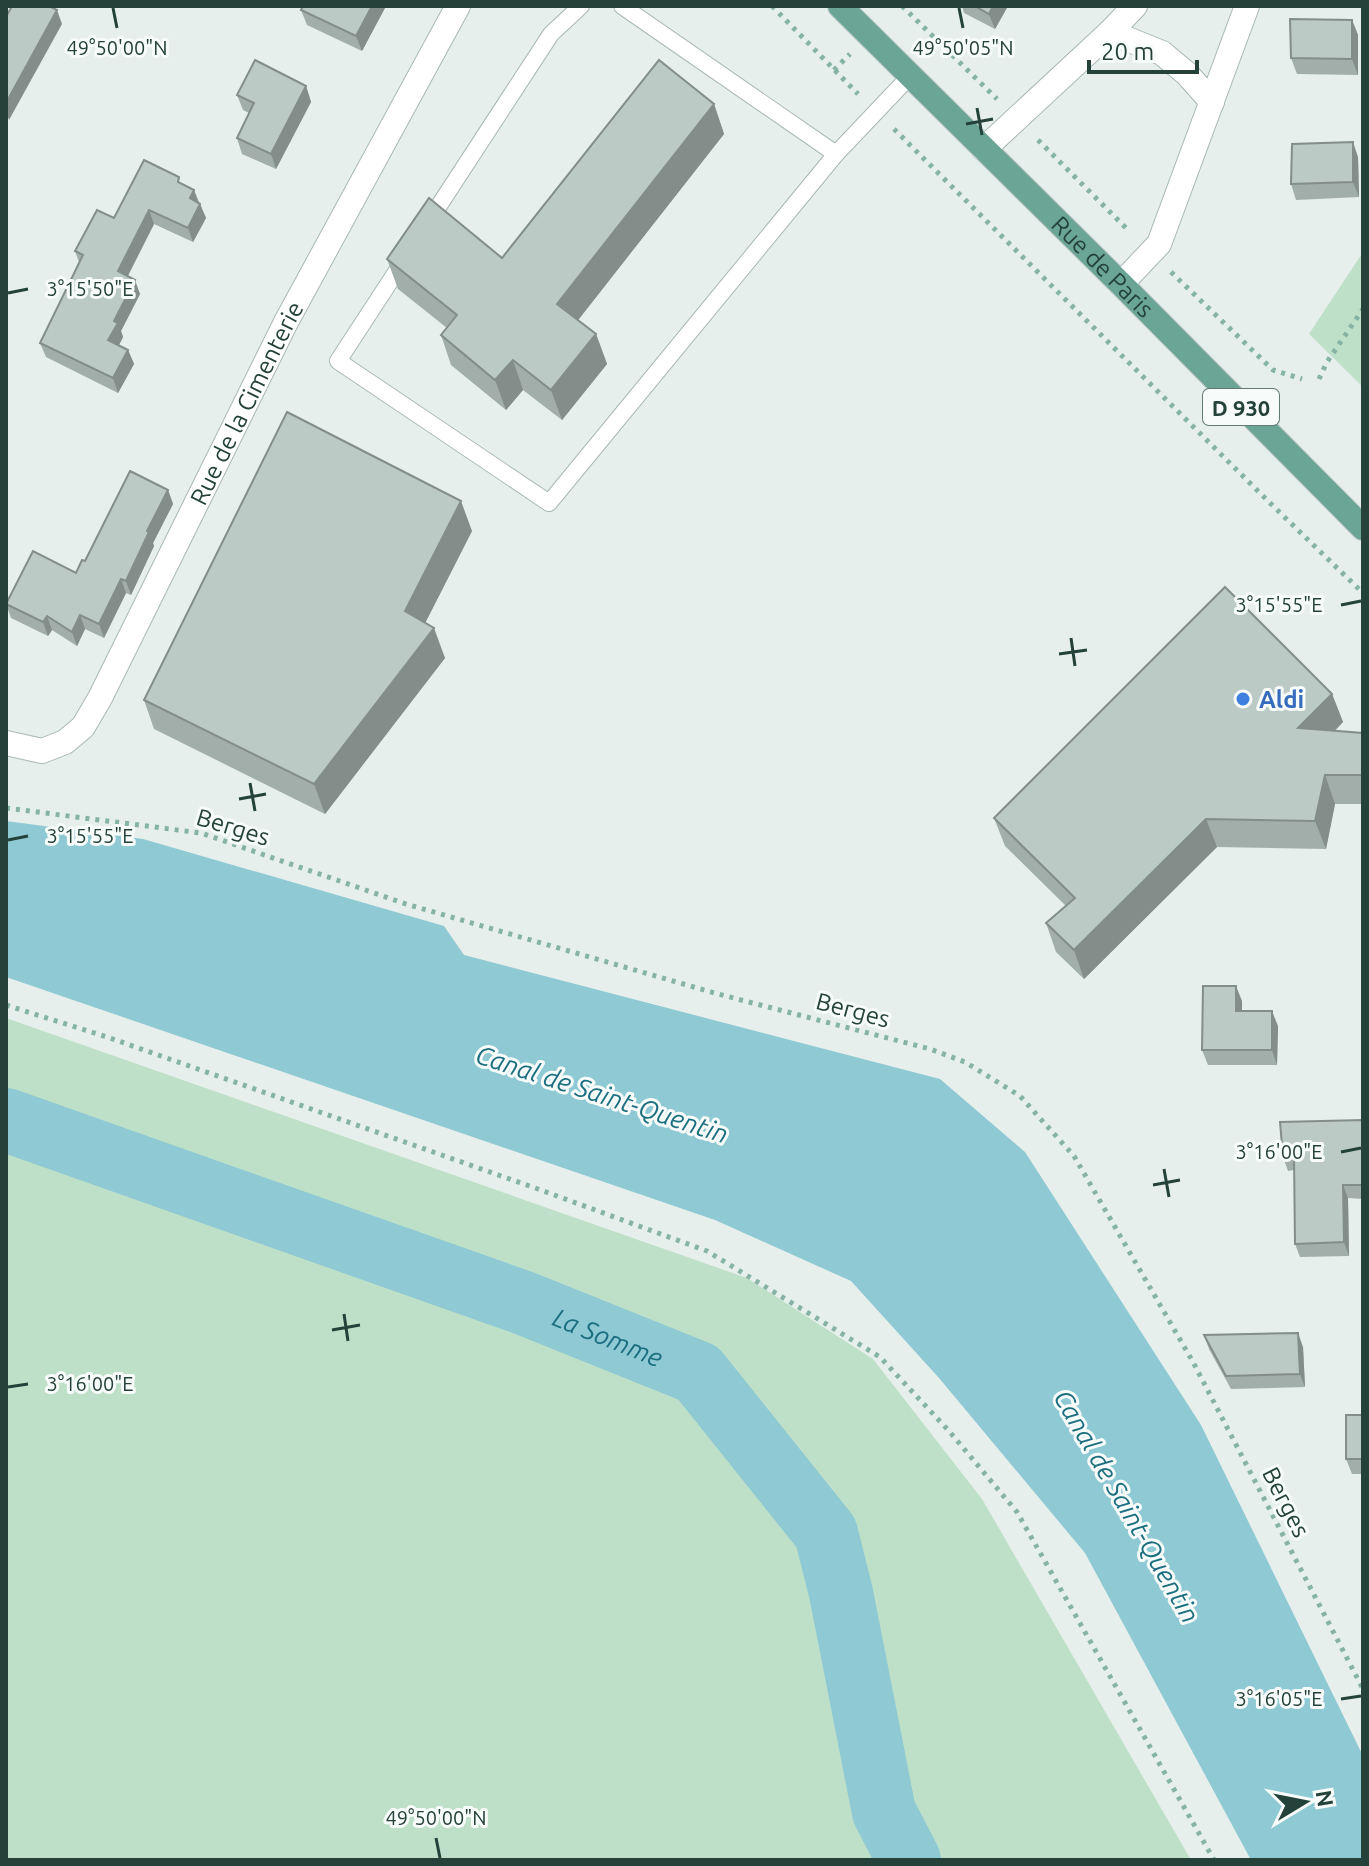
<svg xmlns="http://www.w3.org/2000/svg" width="1369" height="1866" font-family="Ubuntu,sans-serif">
<rect width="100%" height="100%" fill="#e6efeb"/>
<g fill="#bfe0c8">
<polygon points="1363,252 1363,387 1309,334"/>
<polygon points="6,1018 747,1278 873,1359 982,1499 1191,1860 6,1860"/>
</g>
<polygon fill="#8ec9d4" points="6,821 143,839 444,926 464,955 940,1079 1025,1152 1201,1425 1363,1756 1363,1860 1251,1860 1085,1553 939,1378 851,1281 715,1220 6,977"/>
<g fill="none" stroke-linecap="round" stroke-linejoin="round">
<path stroke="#8ec9d4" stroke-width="64" id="s1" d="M6,1120l518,183 174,70 128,160 15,60 43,219 25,48"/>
<g stroke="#a8b8b2" stroke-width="18">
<g id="service">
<polyline points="622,6 836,154"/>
<polyline points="427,224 551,34 581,6"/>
<polyline points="404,260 338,361 549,503 836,154 910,76"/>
</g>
</g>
<g stroke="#a8b8b2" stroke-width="26">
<g id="minor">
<polyline points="1110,32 1162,53 1187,74 1212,102"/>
<polyline points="984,149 1110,32 1135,6"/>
<polyline points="1121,284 1159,244 1247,6"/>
<path id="s2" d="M6,743l36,8 23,-9 18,-15 17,-29 186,-376 172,-316"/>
</g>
</g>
<g stroke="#c2cac8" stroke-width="26">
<g id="primary">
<path id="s3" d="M840,6l281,278 242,244"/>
</g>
</g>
<g stroke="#86b3a5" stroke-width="5" stroke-dasharray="4 6" stroke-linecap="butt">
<polyline points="772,6 858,94"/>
<polyline points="902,6 997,99"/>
<polyline points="834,70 850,54"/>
<polyline points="894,129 1270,503 1363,593"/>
<polyline points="1038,140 1130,232"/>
<polyline points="1171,272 1273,370 1302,379"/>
<polyline points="1319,379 1327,362 1363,309"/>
<polyline points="6,808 201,833 406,904 718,994 930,1049 965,1062 1020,1096 1074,1156 1193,1362 1363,1689"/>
<polyline points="6,1005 110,1038 538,1189 707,1251 880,1357 949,1431 1017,1512 1214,1860"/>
</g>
<use href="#service" stroke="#fff" stroke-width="16"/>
<use href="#minor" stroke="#fff" stroke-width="24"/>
<use href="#primary" stroke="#6aa596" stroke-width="24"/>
</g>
<g fill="#a1aea9">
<polygon points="386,6 362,51 307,25 301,10"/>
<polygon points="962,6 1008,6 995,29 964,13"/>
<polygon points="1352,20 1358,35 1358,75 1297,74 1291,58"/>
<polygon points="306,86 311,102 276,169 242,154 237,138 249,113 243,110 237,95"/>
<polygon points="714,104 724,134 578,320 596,334 607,364 562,420 523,390 506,410 451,365 441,335 447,328 398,289 387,259 502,258"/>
<polygon points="1358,157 1359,197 1296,200 1291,184"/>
<polygon points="182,184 194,190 206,218 193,242 154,224 128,276 140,294 121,331 123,337 119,345 128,350 134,364 118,393 46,357 40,343 79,262 75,251 114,218"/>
<polygon points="168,490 173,504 153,543 154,546 131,595 126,593 104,638 85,629 77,646 52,630 48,636 11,618 6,604 76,573 85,561"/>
<polygon points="472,531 425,623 445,658 325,814 154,729 144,700"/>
<polygon points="1332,694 1343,722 1335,731 1363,733 1363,804 1335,804 1326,849 1217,847 1084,979 1056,952 1046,923 1066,906 1005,846 994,818"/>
<polygon points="1242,1001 1242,1011 1278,1026 1277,1065 1208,1065 1202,1050"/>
<polygon points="1363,1120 1363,1199 1348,1198 1349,1256 1300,1257 1295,1244 1294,1170 1288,1171 1283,1157"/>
<polygon points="1204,1335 1303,1347 1305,1387 1231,1389 1209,1349"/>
<polygon points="1363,1415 1363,1474 1352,1474 1346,1459"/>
</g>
<g fill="#838d89">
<polygon points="372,6 386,6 362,51 356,36"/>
<polygon points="993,6 1008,6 995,29 989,14"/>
<polygon points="57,10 62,24 9,120 6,111 6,103"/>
<polygon points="1352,20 1358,35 1358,75 1352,59"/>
<polygon points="306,86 311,102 276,169 271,154"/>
<polygon points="714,104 724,134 568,333 557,304"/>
<polygon points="1353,142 1358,157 1359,197 1353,182"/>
<polygon points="194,190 199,205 190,198"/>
<polygon points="200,204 206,218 193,242 188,228"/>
<polygon points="149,210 154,224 123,285 118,271"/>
<polygon points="135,280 140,294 121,331 123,337 114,355 108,340 114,321"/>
<polygon points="596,334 607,364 562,420 551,390"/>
<polygon points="128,350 134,364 118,393 113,378"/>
<polygon points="513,360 523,390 506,410 495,380"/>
<polygon points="168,490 173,504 153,543 154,546 131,595 126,581 147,531"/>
<polygon points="461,501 472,531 416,641 405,611"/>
<polygon points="121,579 126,593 104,638 99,624"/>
<polygon points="80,615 85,629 77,646 72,632"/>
<polygon points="47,616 52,630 48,636 43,622"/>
<polygon points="434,628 445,658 325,814 314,784"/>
<polygon points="1332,694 1343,722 1309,756 1298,728"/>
<polygon points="1325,775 1335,804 1326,849 1315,821"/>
<polygon points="1206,819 1217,847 1084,979 1074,950"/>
<polygon points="1236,986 1242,1001 1242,1026 1236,1011"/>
<polygon points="1272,1011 1278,1026 1277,1065 1272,1050"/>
<polygon points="1343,1185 1348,1198 1349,1256 1344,1242"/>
<polygon points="1298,1333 1303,1347 1305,1387 1300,1374"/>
</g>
<g fill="#bbcac4" stroke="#838d89" stroke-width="2">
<polygon points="12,6 49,6 57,10 6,103 6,17"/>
<polygon points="303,6 372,6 356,36 301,10"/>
<polygon points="975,6 993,6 989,14"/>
<polygon points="1290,19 1352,20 1352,59 1291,58"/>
<polygon points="255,60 306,86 271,154 237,138 254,103 237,95"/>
<polygon points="659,60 714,104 557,304 596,334 551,390 513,360 495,380 441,335 457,315 387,259 429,198 502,258"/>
<polygon points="1353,142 1353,182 1291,184 1292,144"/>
<polygon points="144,160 179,177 178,182 194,190 190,198 200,204 188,228 149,210 118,271 135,280 114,321 118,323 108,340 128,350 113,378 40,343 83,255 75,251 97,210 114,218"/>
<polygon points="287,412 461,501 405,611 434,628 314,784 144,700"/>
<polygon points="130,471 168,490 147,531 149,532 126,581 121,579 99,624 80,615 72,632 47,616 43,622 6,604 33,551 76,573 82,560 85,561"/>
<polygon points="1225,587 1332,694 1298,728 1363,733 1363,775 1325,775 1315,821 1206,819 1074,950 1046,923 1075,898 994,818"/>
<polygon points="1203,986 1236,986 1236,1011 1272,1011 1272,1050 1202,1050"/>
<polygon points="1363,1120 1363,1185 1343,1185 1344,1242 1295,1244 1294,1156 1283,1157 1280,1122"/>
<polygon points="1298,1333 1300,1374 1226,1376 1204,1335"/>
<rect x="1346" y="1415" width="17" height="44"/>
</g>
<path fill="none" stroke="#24423a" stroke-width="3" d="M113,8l4,20M959,8l4,20M977,108l5,27M966,124l27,-5M8,293l20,-4M1341,605l20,-4M1071,638l4,28M1059,654l28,-4M250,783l5,28M239,799l27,-5M8,840l20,-4M1341,1152l20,-4M1164,1169l5,28M1153,1185l27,-5M344,1314l4,27M332,1330l28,-5M8,1387l20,-3M1341,1699l20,-3M436,1838l4,20"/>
<circle fill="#3f7fe0" stroke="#f7fbf9" stroke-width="3" cx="1243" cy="699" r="8"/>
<g text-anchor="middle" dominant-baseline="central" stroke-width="6" stroke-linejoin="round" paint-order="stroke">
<rect fill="#f7fbf9" stroke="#637a73" stroke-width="2" x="1203" y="389" width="76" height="36" rx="6"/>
<g font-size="22" font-weight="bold" fill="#24423a">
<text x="1241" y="407">D 930</text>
</g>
<g font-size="24" fill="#24423a" stroke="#f7fbf9">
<text stroke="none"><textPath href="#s3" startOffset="370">Rue de Paris</textPath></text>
<text stroke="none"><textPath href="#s2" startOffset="448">Rue de la Cimenterie</textPath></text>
<text transform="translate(233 827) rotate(17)">Berges</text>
<text transform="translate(853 1010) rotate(15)">Berges</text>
<text transform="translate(1286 1502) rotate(63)">Berges</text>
</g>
<g font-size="24" font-weight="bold" fill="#366cbe" stroke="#f7fbf9" text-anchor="start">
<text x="1259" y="699">Aldi</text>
</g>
<g font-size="26" font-style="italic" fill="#1c6f80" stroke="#f7fbf9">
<text transform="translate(602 1094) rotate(18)">Canal de Saint-Quentin</text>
<text stroke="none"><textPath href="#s1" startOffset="640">La Somme</textPath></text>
<text transform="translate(1127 1506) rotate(60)">Canal de Saint-Quentin</text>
</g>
</g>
<g font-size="20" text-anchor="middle" fill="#24423a" stroke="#f7fbf9" stroke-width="6" stroke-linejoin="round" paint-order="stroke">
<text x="117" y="55">49°50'00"N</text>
<text x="963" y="55">49°50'05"N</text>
<text x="90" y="296">3°15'50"E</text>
<text x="1279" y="612">3°15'55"E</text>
<text x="90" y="843">3°15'55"E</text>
<text x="1279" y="1159">3°16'00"E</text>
<text x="90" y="1391">3°16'00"E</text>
<text x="1279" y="1706">3°16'05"E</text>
<text x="436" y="1825">49°50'00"N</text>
</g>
<rect width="1369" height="1866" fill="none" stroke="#24423a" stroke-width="16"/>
<g transform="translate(1305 1802) rotate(80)" stroke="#f7fbf9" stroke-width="6" paint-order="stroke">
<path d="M0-6L14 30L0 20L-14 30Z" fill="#24423a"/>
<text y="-12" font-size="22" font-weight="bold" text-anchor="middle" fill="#24423a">N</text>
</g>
<path d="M1089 60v12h108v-12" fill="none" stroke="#24423a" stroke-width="4"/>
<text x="1101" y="60" font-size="24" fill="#24423a" stroke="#f7fbf9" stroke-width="6" paint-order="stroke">20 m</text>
</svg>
